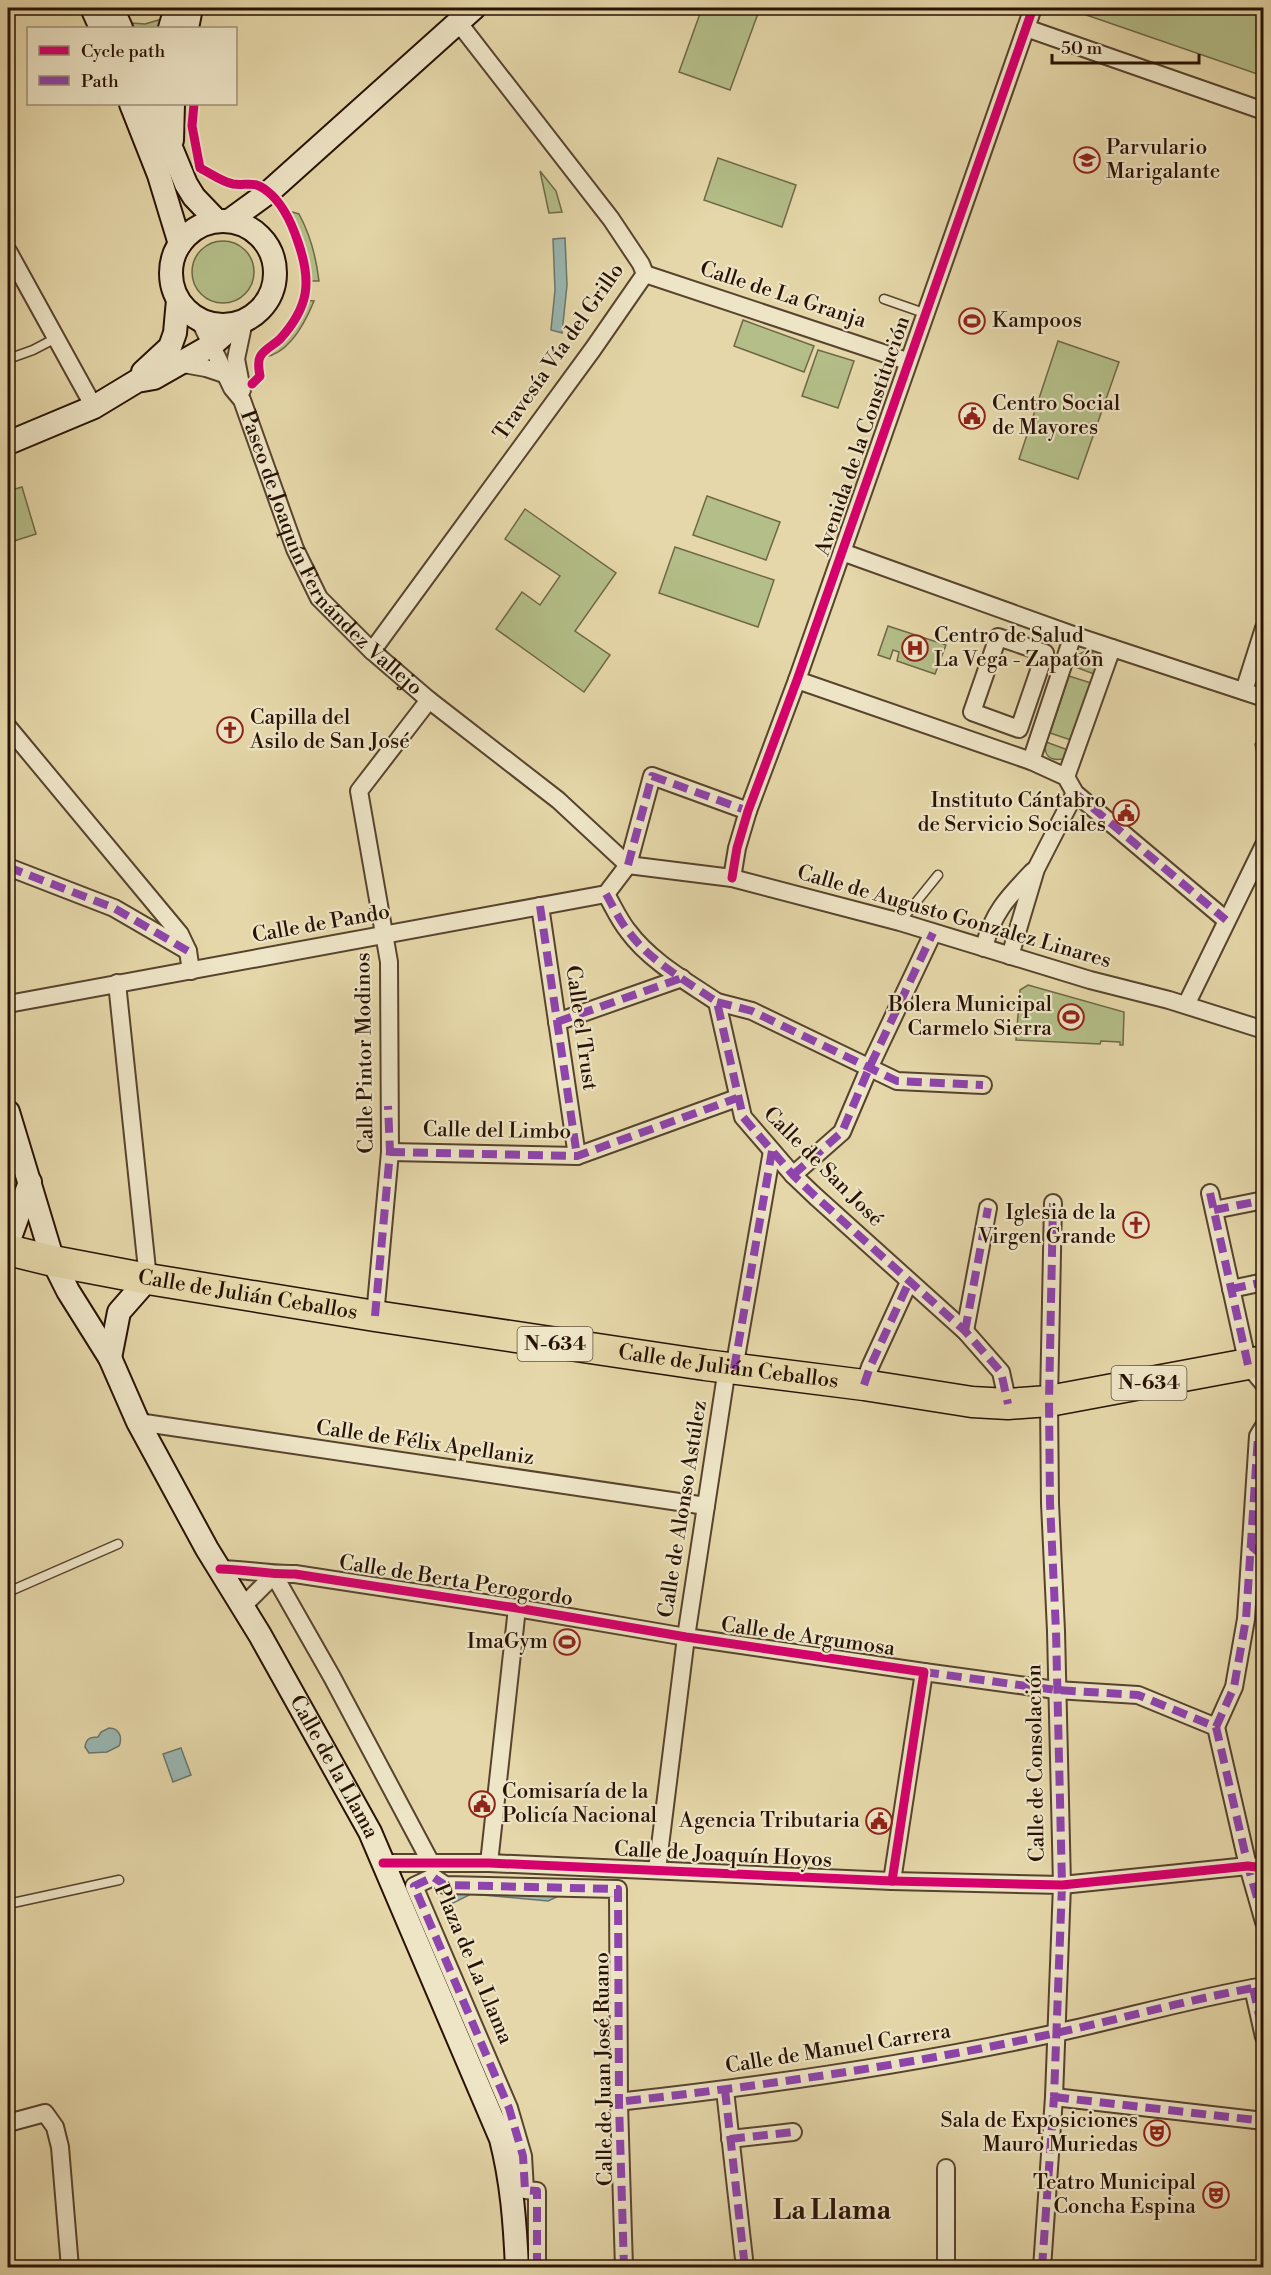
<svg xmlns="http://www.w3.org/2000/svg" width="1271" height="2275" font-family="'Libre Bodoni',serif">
<rect width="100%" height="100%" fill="#e5d7a9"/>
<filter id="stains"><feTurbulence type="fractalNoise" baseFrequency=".00333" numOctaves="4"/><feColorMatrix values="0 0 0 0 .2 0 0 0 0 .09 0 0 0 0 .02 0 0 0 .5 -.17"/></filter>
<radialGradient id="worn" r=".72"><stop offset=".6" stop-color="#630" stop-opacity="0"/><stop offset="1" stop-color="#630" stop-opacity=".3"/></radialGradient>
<g fill="#b4be88" stroke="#6e6846" stroke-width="1.5">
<polygon points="702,8 760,8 730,90 679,72"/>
<polygon points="1070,8 1263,8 1263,76 1072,10"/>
<polygon points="162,19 158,28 134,28 132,23 145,24"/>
<polygon points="718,158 796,185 782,227 704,200"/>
<polygon points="540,171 556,191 562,212 549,213"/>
<path d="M292,212l7,2c12,22 17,42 20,67h-10c-2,-23 -7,-42 -18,-62z"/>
<circle cx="223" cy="272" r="31"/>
<path d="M302,300l12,1c-9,22 -24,52 -49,56l-3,-3 1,-7c19,-12 30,-26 39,-47z"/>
<polygon points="743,320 814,346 804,372 734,346"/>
<polygon points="1058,341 1119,362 1078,479 1019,459"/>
<polygon points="818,350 854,361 838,408 802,396"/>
<polygon points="22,487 36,534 8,543 8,491"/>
<polygon points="707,496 780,522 766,560 693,535"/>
<polygon points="525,509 616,573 575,631 610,655 584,692 496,629 522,592 540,605 560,576 505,539"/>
<polygon points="675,547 774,580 758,627 659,593"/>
<polygon points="888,626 946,645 935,674 897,661 899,652 893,650 890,659 878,655"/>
<path d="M1088,650c12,6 10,13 6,24l-21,-8 6,-12z"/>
<polygon points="1069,676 1091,683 1071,740 1050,733"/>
<polygon points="1263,734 1263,788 1255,744"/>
<path d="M1046,742l22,8 -5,9c-13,2 -20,-3 -17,-17z"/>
<polygon points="1028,985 1124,1012 1123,1045 1120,1045 1120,1042 1101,1041 1100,1044 1016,1040 1020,990"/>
</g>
<g fill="#99b7b2" stroke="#6c756c" stroke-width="1.5">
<polygon points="565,238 567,285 562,333 551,330 555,290 553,239"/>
<path d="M109,1728c10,0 14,9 10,18l-12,6 -18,1 -4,-6c1,-9 6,-10 13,-10l3,-5z"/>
<polygon points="181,1748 191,1775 173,1782 163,1754"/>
<polygon points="445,1885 572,1890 548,1901 471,1894 453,1903"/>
</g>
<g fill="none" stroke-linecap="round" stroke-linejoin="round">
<g stroke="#57432d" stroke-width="11">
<g id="lane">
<polyline points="884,299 924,313"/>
<polyline points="8,359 33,350 56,338"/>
<polyline points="900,922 938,875"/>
<polyline points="8,1592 118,1544"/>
<polyline points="8,1904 119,1880"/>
</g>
</g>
<g stroke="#57432d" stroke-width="20">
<g id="street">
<polyline points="458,22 611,219 641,264 645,274"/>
<polyline points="1026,28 1264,111"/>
<polyline points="8,251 94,407"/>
<polyline points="645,274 907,361"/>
<path id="s1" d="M199,319l33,69 10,12 53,149 24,49 53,53 57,49 129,100 70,65"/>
<polyline points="178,363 206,368 227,375"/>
<polyline points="242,390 236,359 244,321"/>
<polyline points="842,552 1073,635 1264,698"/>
<polygon points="998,637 1045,653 1019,729 972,712"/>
<polyline points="372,651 593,349 645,274"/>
<polyline points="797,680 1031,761 1066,777 1075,793 1226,920"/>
<polyline points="1244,691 1264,628"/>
<polyline points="8,727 180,934 188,951 191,971"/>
<polyline points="1031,761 1073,635"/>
<polyline points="1066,777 1112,648"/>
<polyline points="628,865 732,878 900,922 1090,980 1169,1000 1264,1030"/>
<polyline points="8,867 114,908 188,951"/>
<polyline points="732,878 737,848 748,811 797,680 1033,8"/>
<path d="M606,894c7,12 13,26 22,37 22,30 58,50 89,71l26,115 50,58 22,21 150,135 36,41 7,32"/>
<polyline points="540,906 577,1156"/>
<path d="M984,948c8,-35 25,-52 49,-77"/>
<polyline points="1010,956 1036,869 1075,793"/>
<polyline points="117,983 148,1279"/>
<polyline points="717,1002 752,1011 897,1081 983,1085"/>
<polyline points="8,1004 606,894 628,865 652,776 748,811"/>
<polyline points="1186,1005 1264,845"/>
<polyline points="557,1022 682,978"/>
<polyline points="390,1152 577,1156 737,1098"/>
<polyline points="793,1175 842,1132 870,1066 933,933"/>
<polyline points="1210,1193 1248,1365 1264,1384"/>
<polyline points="1214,1210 1264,1200"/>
<polyline points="1231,1289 1264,1282"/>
<polyline points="375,1316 390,1152 389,962 359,791 429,700"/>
<polyline points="965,1331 988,1208"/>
<polyline points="734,1369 772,1151"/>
<polyline points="864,1385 870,1367 909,1282"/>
<polyline points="138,1422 706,1506"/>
<path d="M220,1569c25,0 49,6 75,5l222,34 169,29 238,35 132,18 82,5 78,32 32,139 16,56"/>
<polyline points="274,1575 332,1677 431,1863"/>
<polyline points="242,1607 274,1575"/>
<polyline points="1216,1727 1234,1687 1246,1619 1258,1436 1264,1426"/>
<polyline points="383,1863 489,1863 892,1881 1062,1885 1248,1866 1264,1868"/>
<polyline points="489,1863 517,1608"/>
<polyline points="657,1870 686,1637 727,1368"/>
<polyline points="892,1881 924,1672"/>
<polyline points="1253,1988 1264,2037"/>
<polyline points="725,2090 745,2268"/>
<polyline points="1054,2097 1264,2121"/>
<path d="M626,2101c144,-16 288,-37 430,-68 69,-15 138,-35 208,-47"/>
<polyline points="8,2123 45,2113 55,2127 60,2147 70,2268"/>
<polyline points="730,2139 793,2132"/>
<polyline points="946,2168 946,2268"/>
<polyline points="537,2268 537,2191 525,2190 523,2156 509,2108 414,1886 433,1877 445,1885 618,1889 619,2104 624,2268"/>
<polyline points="1042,2268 1054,2097 1062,1885 1056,1631 1050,1503 1049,1401 1053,1203"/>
</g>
</g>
<g stroke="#281204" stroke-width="26">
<g id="secondary">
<polyline points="92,8 101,28"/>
<polyline points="112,8 121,28"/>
<polyline points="170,28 176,8"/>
<polyline points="187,28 191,8"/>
<polyline points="131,104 159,175 180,244"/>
<polyline points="153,104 186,184 194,197 217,221"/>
<polyline points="172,140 173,104"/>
<circle cx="223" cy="273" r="52"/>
<polyline points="229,221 269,192 474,8"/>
<polyline points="143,372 170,347 175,333 178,300"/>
<polyline points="8,443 94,407 137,381 154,378 212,345 236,324"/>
<path id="s2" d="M8,1112l45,149 15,30 42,67 28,64 69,127 53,86 110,197 131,307c11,43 14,84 16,129"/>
<polyline points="8,1243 30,1182"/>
<polyline points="110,1358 119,1312 148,1279"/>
</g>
</g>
<g stroke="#281204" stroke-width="33">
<g id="highway">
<path id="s3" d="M8,1250l45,11 95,18 227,37 330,49 159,20 108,17 36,2 41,-3 215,-40"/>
</g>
</g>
<use href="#lane" stroke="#eee5c7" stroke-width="8"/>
<use href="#street" stroke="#eee5c7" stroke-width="16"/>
<use href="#secondary" stroke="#eee5c7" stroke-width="22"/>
<use href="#highway" stroke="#e5d7a9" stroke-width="30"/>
<g stroke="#8e44ad" stroke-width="8" stroke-dasharray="15 8" stroke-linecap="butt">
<polyline points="1075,793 1226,920"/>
<polyline points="628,865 652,776 748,811"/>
<polyline points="8,867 114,908 188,951"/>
<path d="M606,894c7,12 13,26 22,37 22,30 58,50 89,71l26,115 50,58 22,21 150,135 36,41 7,32"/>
<polyline points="540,906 577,1156"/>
<polyline points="717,1002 752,1011 897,1081 983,1085"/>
<polyline points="557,1022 682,978"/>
<polyline points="390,1152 577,1156 737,1098"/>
<polyline points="793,1175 842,1132 870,1066 933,933"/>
<polyline points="1210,1193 1248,1365"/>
<polyline points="1214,1210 1264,1200"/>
<polyline points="1231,1289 1264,1282"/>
<polyline points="375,1316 390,1152 388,1106"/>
<polyline points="965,1331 988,1208"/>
<polyline points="734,1369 772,1151"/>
<polyline points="864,1385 870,1367 909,1282"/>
<polyline points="1251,1546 1264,1557"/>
<polyline points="924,1672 1056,1690 1138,1695 1216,1727 1248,1866 1264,1922"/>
<polyline points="1216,1727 1234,1687 1246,1619 1258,1436 1264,1426"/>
<polyline points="1253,1988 1264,2037"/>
<polyline points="725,2090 745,2268"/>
<polyline points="1054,2097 1264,2121"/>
<path d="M626,2101c144,-16 288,-37 430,-68 69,-15 138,-35 208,-47"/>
<polyline points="730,2139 793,2132"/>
<polyline points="537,2268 537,2191 525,2190 523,2156 509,2108 414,1886 433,1877 445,1885 618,1889 619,2104 624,2268"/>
<polyline points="1042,2268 1054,2097 1062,1885 1056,1631 1050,1503 1049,1401 1053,1203"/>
</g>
<g stroke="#eee5c7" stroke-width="13">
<g id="cycleway">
<path d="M194,104l-2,22 8,42c10,5 22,14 33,16 15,2 20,-4 34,7 16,12 25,33 31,51 14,40 11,65 -18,97 -6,6 -17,11 -20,18 -3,6 -1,12 0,19l-8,8"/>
<polyline points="732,878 737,848 748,811 797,680 1033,8"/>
<path d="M220,1569c25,0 49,6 75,5l222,34 169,29 238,35 -32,209"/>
<polyline points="383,1863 489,1863 892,1881 1062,1885 1248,1866 1264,1868"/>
</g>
</g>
<use href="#cycleway" stroke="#d6006c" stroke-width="9"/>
</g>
<defs>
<g id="school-ring" transform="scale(1.35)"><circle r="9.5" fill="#eee5c7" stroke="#8f2418" stroke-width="1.5"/><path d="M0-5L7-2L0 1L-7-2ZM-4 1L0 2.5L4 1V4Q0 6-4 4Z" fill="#8f2418"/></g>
<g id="stadium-ring" transform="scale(1.35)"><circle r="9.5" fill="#eee5c7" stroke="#8f2418" stroke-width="1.5"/><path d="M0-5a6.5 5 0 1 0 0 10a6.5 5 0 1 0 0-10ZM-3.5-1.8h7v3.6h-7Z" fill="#8f2418"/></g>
<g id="civic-ring" transform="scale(1.35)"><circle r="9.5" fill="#eee5c7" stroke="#8f2418" stroke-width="1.5"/><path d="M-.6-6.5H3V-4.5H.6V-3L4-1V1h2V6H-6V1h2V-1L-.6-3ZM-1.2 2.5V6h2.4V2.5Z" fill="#8f2418"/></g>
<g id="hospital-ring" transform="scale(1.35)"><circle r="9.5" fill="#eee5c7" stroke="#8f2418" stroke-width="1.5"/><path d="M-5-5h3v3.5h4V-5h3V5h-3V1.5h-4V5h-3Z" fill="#8f2418"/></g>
<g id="church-ring" transform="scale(1.35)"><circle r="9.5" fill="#eee5c7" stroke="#8f2418" stroke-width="1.5"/><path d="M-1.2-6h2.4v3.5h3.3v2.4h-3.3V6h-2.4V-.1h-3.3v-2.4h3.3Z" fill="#8f2418"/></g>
<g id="theatre-ring" transform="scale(1.35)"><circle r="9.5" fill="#eee5c7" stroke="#8f2418" stroke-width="1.5"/><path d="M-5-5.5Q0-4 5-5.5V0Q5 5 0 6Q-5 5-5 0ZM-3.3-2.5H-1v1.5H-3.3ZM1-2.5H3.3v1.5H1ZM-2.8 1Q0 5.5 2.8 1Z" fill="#8f2418"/></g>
</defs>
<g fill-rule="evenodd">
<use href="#school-ring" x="1087" y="160"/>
<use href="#stadium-ring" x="972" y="321"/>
<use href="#civic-ring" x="972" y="416"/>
<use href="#hospital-ring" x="915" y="648"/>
<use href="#church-ring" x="230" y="730"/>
<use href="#civic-ring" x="1126" y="813"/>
<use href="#stadium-ring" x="1071" y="1017"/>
<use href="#church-ring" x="1136" y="1225"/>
<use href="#stadium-ring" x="567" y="1642"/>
<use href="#civic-ring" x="482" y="1804"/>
<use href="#civic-ring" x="879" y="1821"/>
<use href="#theatre-ring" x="1157" y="2133"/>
<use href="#theatre-ring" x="1216" y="2195"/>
</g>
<g text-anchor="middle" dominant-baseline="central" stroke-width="4.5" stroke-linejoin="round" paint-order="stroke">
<g fill="#eee5c7" stroke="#63513e" stroke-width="1.5">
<rect x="517.5" y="1327" width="75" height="34" rx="4.5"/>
<rect x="1111.5" y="1366" width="75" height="34" rx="4.5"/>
</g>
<g font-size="20" font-weight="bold" fill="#281204">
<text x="555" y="1344">N-634</text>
<text x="1149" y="1383">N-634</text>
</g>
<g font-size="21" fill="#281204" stroke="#eee5c7" text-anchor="end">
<text x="1106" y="148" text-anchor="start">Parvulario<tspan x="1106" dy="24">Marigalante</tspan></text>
<text x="992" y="321" text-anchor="start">Kampoos</text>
<text x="992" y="404" text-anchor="start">Centro Social<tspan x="992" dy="24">de Mayores</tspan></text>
<text x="934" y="636" text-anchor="start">Centro de Salud<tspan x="934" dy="24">La Vega - Zapatón</tspan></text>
<text x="250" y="718" text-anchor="start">Capilla del<tspan x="250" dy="24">Asilo de San José</tspan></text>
<text x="1106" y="801">Instituto Cántabro<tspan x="1106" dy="24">de Servicio Sociales</tspan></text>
<text x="1052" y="1005">Bolera Municipal<tspan x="1052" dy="24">Carmelo Sierra</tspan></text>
<text x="1116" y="1213">Iglesia de la<tspan x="1116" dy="24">Virgen Grande</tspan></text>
<text x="548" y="1642">ImaGym</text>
<text x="502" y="1792" text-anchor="start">Comisaría de la<tspan x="502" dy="24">Policía Nacional</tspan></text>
<text x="860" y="1821">Agencia Tributaria</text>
<text x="1138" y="2121">Sala de Exposiciones<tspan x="1138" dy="24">Mauro Muriedas</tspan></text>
<text x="1196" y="2183">Teatro Municipal<tspan x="1196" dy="24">Concha Espina</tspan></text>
</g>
<g font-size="21" fill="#281204" stroke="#eee5c7">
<text transform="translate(783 295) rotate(18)">Calle de La Granja</text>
<text transform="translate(559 352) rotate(-55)">Travesía Vía del Grillo</text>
<text transform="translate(863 436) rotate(-71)">Avenida de la Constitución</text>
<text stroke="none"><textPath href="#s1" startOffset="273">Paseo de Joaquín Fernández Vallejo</textPath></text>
<text transform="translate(954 917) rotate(16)">Calle de Augusto Gonzalez Linares</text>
<text transform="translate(321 924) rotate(-10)">Calle de Pando</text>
<text transform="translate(581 1028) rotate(82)">Calle el Trust</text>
<text transform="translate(365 1053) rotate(-91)">Calle Pintor Modinos</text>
<text transform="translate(497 1131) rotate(1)">Calle del Limbo</text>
<text transform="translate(823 1167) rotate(45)">Calle de San José</text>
<text stroke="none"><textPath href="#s3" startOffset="244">Calle de Julián Ceballos</textPath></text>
<text stroke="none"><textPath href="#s3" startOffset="730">Calle de Julián Ceballos</textPath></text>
<text transform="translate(425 1443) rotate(8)">Calle de Félix Apellaniz</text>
<text transform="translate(683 1509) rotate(-81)">Calle de Alonso Astúlez</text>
<text transform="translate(456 1581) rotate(9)">Calle de Berta Perogordo</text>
<text transform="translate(808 1637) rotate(8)">Calle de Argumosa</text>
<text transform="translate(1036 1763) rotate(-91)">Calle de Consolación</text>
<text stroke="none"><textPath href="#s2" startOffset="735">Calle de la Llama</textPath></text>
<text transform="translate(723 1855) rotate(3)">Calle de Joaquín Hoyos</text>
<text transform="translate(473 1964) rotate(67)">Plaza de La Llama</text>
<text transform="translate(838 2049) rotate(-9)">Calle de Manuel Carrera</text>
<text transform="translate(604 2069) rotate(-91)">Calle de Juan José Ruano</text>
</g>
<g font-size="27" font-weight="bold" fill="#281204" stroke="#eee5c7">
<text x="832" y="2211">La Llama</text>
</g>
</g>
<rect width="1271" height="2275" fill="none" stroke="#e5d7a9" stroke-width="30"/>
<rect x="9" y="9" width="1253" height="2257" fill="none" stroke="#281204" stroke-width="3"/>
<rect x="15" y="15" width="1241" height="2245" fill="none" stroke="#281204" stroke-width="1.5"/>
<rect x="27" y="27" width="210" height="78" fill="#eee5c7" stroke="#9f9179" stroke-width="1.5"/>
<rect x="39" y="46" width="30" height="9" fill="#d6006c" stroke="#9f9179" stroke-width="1.5"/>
<text x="81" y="57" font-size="18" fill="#281204">Cycle path</text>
<rect x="39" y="76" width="30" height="9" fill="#8e44ad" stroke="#9f9179" stroke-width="1.5"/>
<text x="81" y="87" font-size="18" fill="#281204">Path</text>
<path d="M1052 54v9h147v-9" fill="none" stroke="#281204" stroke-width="3"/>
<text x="1061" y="54" font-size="18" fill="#281204" stroke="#eee5c7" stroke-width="4.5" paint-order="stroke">50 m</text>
<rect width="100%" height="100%" filter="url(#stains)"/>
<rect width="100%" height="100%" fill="url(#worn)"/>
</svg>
